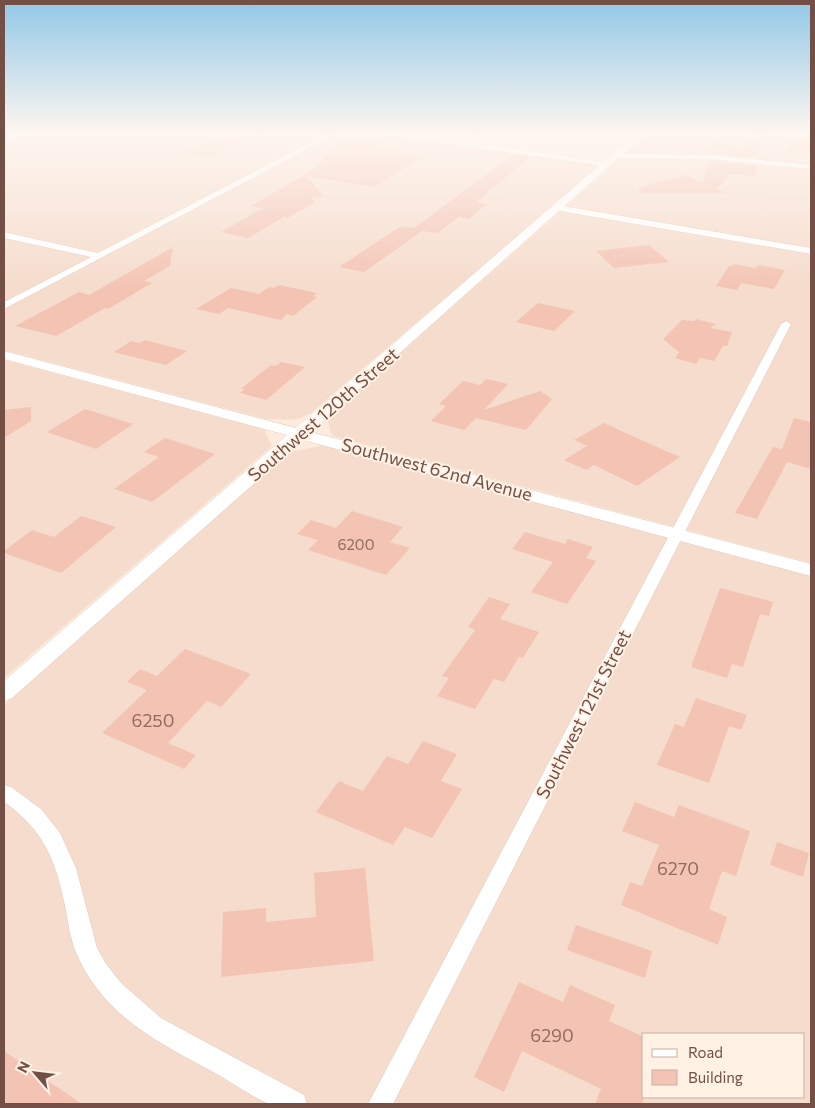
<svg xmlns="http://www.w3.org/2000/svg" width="815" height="1108" font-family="Commissioner,sans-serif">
<rect width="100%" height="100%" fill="#fdecdd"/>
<g fill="#f5dccc" fill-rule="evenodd">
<polygon points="4,134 478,134 463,144 600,165 311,413 299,419 287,420 266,419 4,350"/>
<polygon points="647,134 811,134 811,563 333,436 330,430 327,418"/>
<polygon points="4,360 264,429 272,446 4,678"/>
<path d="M320,446l30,4 461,126v528h-807v-399l285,-253zM644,1034h160v63h-160z"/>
</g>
<g fill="#f3c4b4">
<polygon points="213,134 260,134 210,158 183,154 213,140"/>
<polygon points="757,134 761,134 758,158 710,153 713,142 745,148"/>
<polygon points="351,137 381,141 372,147 416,154 411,156 421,158 374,187 306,176 324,196 311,198 315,202 288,218 284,217 248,238 221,232 263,208 251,206 311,171 344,139"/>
<polygon points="790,138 811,140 811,153 801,156 788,154"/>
<polygon points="513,155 530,157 476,202 487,204 469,219 459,217 437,233 422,231 364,272 339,267 401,226 414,228"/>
<polygon points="708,161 757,166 756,176 730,174 717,189 726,193 640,193 639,188 685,175 703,183"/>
<polygon points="649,245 669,262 614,268 596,251"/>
<polygon points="173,247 170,266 144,281 152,283 108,309 105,308 56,336 15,326 79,292 89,295"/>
<polygon points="734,264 756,268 758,265 785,270 774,289 741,283 737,290 716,286 729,266 732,266"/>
<polygon points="279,285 317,293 313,296 317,297 293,316 287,314 281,320 228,308 219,314 196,309 231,288 259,294 269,287 274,288"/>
<polygon points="538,303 575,311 554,331 516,322"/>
<polygon points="696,319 716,324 710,328 732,332 727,346 723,346 714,361 700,358 696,364 675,358 679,352 663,339 682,320 694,321"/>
<polygon points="145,340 187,351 166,365 114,352 131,341 139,343"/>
<polygon points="281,362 305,367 266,400 240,393 245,389 241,389 271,365 276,366"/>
<polygon points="486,379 508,384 484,410 540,391 552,399 526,430 476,418 464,430 431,421 446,406 439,404 463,381 480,385"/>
<polygon points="31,407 31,421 4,438 4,410"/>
<polygon points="85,409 133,424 96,449 47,432"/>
<polygon points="794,418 811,422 811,469 787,462 757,519 735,513 773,447 782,449"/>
<polygon points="604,423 641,440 680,457 637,486 594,465 586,470 564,460 587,446 574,440"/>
<polygon points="165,438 215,454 152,502 114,489 159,457 144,452"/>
<polygon points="352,511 403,527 390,542 410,548 386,575 308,550 318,540 297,534 311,520 336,528"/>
<polygon points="81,516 116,527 61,573 4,553 4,551 32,530 54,537"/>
<polygon points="525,532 565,544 568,539 593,547 586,558 596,561 567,604 531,592 553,562 512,549"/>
<polygon points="720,588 773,602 769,616 760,614 743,667 732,664 727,678 691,667"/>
<polygon points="489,597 510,604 500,619 539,632 523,658 519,657 504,682 494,679 475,709 437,696 449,678 442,676 475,630 468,627"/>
<polygon points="185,649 251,674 221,707 207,701 168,743 196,755 184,769 102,733 147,690 127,682 140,669 157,676"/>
<polygon points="696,698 747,715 741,730 729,726 709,783 657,765 675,724 684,727"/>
<polygon points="423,741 457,754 441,781 462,789 432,838 405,827 393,845 316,812 339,781 363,791 387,756 408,764"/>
<polygon points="635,802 674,817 679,805 750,831 736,876 722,871 709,909 727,917 718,945 621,905 630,882 642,886 659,845 622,831"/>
<polygon points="777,842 809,853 803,877 770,865"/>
<polygon points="365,868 374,961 221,977 223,912 266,908 266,922 316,917 314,873"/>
<polygon points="576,925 652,951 645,978 567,950"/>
<polygon points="519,982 563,1002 570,985 615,1005 609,1021 644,1037 644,1098 642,1104 595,1104 601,1089 522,1051 504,1092 474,1077"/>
<polygon points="4,1051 82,1104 4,1104"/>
</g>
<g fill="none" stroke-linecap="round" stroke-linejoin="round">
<g stroke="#e3c8bd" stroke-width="1">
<g id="minor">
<polygon points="17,134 28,134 4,144 4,139"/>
<polygon points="326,134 336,134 4,309 4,302 91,257 4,238 4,232 98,253"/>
<polygon points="390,134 410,134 606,162 610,164 606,166 394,136"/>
<polygon points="613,154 710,155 811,165 811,169 710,159 616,158 612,156"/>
<polygon points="557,205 811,248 811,254 554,210 554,206"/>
<polygon points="786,321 791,324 393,1104 368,1104 781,324"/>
<path d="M4,785l7,2 30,22 19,24 16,35 21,80 9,16 16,20 39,34 143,77 3,9c-11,0 -27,3 -37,0 -17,-6 -37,-21 -53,-30 -59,-32 -115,-58 -142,-124 -5,-14 -7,-29 -10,-44 -9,-46 -22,-77 -61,-104z"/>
</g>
</g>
<g stroke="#e3c8bd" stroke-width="1">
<polygon id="tertiary" points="635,134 645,134 311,432 811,564 811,576 303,440 12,698 4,701 4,681 287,435 4,359 4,351 296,428"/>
</g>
<use href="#minor" fill="#fff" fill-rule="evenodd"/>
<use href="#tertiary" fill="#fff" fill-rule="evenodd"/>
</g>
<linearGradient id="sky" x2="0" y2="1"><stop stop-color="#92c8e7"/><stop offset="0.46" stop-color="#fef6f0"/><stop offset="1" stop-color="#fef6f0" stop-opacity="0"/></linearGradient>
<rect width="815" height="289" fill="url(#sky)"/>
<g text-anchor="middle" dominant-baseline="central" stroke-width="4" stroke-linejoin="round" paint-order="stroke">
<g font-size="15" fill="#936c61">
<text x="356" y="544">6200</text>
</g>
<g font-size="18" fill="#734f45" stroke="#fff1e4">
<text transform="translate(323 414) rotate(-41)">Southwest 120th Street</text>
<text transform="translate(437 469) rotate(15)">Southwest 62nd Avenue</text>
<text transform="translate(583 714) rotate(-63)">Southwest 121st Street</text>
</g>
<g font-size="18" fill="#936c61">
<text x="153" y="720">6250</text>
<text x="678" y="868">6270</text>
<text x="552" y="1035">6290</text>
</g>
</g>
<rect width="815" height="1108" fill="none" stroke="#734f45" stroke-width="10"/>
<rect x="642" y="1033" width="162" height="65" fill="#fff1e4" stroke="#c7b0a4"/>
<rect x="652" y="1049" width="25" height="8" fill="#ffffff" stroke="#c7b0a4"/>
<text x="688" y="1058" font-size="15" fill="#734f45">Road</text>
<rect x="652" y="1070" width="25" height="15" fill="#f3c4b4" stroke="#c7b0a4"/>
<text x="688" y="1083" font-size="15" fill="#734f45">Building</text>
<g transform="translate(35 1073) rotate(298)" stroke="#fff1e4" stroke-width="4" paint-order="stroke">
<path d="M0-4L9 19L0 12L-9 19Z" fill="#734f45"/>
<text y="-8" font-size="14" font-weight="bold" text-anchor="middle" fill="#734f45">N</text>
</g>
</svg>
